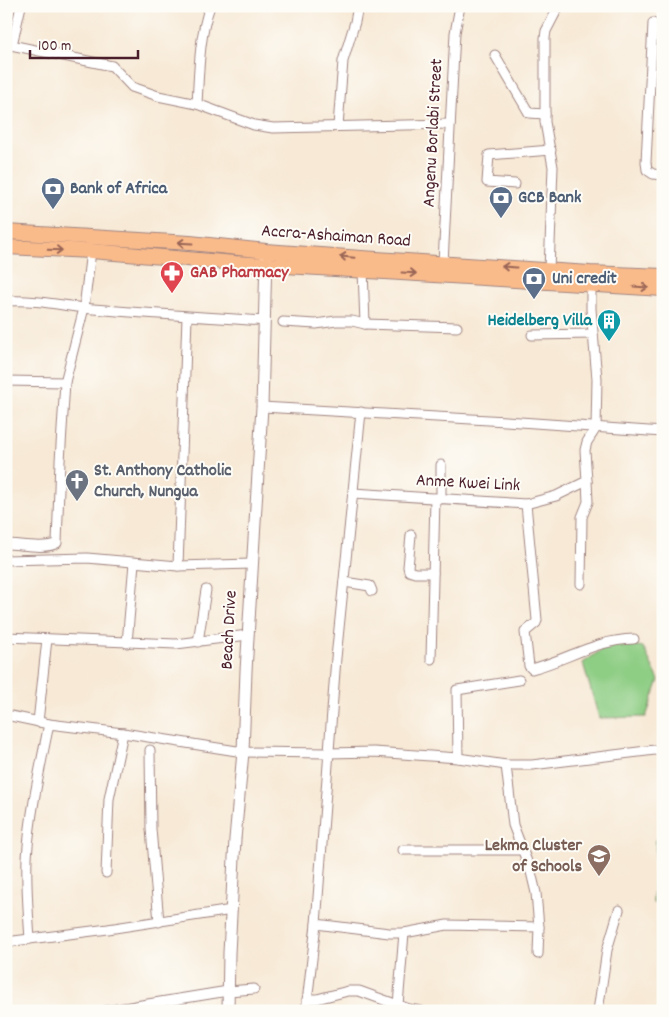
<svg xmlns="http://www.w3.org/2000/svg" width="669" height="1017" font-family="Dekko,sans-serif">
<rect width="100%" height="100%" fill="#fdfcf7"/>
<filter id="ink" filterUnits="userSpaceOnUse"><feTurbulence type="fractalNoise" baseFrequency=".02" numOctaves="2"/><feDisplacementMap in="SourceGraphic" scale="10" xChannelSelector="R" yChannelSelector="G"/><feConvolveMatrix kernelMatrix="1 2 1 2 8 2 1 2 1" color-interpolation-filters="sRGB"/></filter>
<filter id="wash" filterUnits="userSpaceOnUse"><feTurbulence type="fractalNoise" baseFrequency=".0096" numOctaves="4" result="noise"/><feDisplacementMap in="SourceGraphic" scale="20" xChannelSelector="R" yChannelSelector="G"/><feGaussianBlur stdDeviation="1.12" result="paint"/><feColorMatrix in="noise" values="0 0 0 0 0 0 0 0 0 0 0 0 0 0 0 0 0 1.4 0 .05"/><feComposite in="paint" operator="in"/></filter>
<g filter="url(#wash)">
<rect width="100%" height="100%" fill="#f7e9d5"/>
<g fill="#8ecd84" stroke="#6c7658">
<polygon points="613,641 643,647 659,680 646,717 599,718 583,663"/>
<polygon points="656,839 663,839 663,904 653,903"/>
</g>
</g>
<g filter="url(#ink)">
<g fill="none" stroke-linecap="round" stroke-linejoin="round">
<g stroke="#a08480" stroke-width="11">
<g id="minor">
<polyline points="653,23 646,162 647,170 653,174 663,175"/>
<polyline points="6,44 112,66 132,87 158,96 197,104 254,125 273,128 450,124"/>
<polyline points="12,45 21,6"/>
<polyline points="495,55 529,113 545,114"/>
<path d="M197,104c2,-33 2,-67 13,-98"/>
<polyline points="338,126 343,61 355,22 358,6"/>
<polyline points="515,184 487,182 489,155 551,150"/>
<polyline points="443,263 455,33 460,6"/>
<polyline points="363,270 365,324 457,327"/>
<polyline points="549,270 553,167 545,122 545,38 546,31 559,6"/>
<path d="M6,301c30,-2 58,5 87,8 58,5 115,8 172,12"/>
<polyline points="283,322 316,324 336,321 352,321 365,324"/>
<polyline points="532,335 593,334"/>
<polyline points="6,381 65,382"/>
<polyline points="262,407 506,421 663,432"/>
<polyline points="353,493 526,504 556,496 587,481 585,450 587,442 596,428 597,379 591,309 591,284"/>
<polyline points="441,499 441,465"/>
<path d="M526,504l11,116 -1,3 -11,9 4,34 3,3c37,-10 63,-29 102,-30"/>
<polyline points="411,535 408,567 409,571 415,573 433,573"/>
<path d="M6,544c13,0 40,6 51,-1l3,-82 5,-79 19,-74 7,-57"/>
<polyline points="6,560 87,558 178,566 252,564"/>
<polyline points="178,566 187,317"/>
<polyline points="344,582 370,586 372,591"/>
<polyline points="581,584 582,517 588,502 587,481"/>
<polyline points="6,637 176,644 248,635"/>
<polyline points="198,642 206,590"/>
<polyline points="127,643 134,563"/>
<polyline points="431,659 435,498"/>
<polyline points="6,715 49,724 123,733 243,752 328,753 374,752 458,758 506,765 532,765 663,749"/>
<polyline points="38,722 47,639"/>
<polyline points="150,750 151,829 159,922"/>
<polyline points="458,758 457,690 519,680"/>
<polyline points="506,765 513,825 531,872 536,893 539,927 538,954"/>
<polyline points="403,850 521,850"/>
<polyline points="106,873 109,799 123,733"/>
<polyline points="316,924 389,933 404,933 447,925 539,927"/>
<path d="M30,939c-2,-27 -4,-54 -3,-81 3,-45 13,-90 22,-134"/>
<polyline points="6,942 108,929 232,910"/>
<polyline points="307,999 317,999 348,991 359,991 409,1009 421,1011"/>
<polyline points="398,1005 404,933"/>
<polyline points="105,1011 228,991 254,989"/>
<polyline points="306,1011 316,924 336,658 361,412"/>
<polyline points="598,1011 607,950 619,910"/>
</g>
</g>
<g stroke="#a08480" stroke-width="13">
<polyline id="tertiary" points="228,1011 229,953 235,839 243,752 246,671 262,407 266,258"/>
</g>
<g stroke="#a08480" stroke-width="16">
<g id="primary">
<polyline points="6,232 190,243 266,251 361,258 590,273 663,276"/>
<polyline points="6,247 91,251 235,263 663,289"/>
</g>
</g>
<use href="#minor" stroke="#fff" stroke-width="9"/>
<use href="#tertiary" stroke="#fff" stroke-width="11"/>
<use href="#primary" stroke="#fabb8b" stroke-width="14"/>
</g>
<defs><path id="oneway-shaft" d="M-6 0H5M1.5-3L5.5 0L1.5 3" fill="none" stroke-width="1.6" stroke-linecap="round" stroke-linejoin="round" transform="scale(1.25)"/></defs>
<g stroke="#996556">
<use href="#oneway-shaft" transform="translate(185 243) rotate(-177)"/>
<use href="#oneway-shaft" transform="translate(55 250) rotate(2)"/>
<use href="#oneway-shaft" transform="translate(347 257) rotate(-175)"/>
<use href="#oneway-shaft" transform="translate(509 267) rotate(-176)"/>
<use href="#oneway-shaft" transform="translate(409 273) rotate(3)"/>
<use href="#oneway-shaft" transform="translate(641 287) rotate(4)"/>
</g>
</g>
<defs>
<g id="bank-pin" transform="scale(1.25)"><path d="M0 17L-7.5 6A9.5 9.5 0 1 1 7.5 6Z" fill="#5c6f8a" stroke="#fdfcf7"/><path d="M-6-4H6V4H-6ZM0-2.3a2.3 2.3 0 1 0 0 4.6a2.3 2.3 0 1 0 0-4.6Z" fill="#fff"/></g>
<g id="pharmacy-pin" transform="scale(1.25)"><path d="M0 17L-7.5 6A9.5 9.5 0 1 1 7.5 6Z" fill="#e0444e" stroke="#fdfcf7"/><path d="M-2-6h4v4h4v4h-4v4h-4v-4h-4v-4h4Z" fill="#fff"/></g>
<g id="building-pin" transform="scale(1.25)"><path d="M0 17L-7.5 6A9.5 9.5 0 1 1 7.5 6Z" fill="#0f9aa8" stroke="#fdfcf7"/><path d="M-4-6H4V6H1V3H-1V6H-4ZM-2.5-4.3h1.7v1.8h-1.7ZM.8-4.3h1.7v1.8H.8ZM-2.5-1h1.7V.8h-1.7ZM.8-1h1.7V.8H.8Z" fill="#fff"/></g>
<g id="church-pin" transform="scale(1.25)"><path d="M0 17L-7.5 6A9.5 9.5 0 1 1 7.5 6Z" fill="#6b7280" stroke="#fdfcf7"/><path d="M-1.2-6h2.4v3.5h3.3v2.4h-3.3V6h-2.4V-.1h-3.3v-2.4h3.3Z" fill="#fff"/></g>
<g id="school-pin" transform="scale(1.25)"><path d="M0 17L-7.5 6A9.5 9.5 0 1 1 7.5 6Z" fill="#8d6e63" stroke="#fdfcf7"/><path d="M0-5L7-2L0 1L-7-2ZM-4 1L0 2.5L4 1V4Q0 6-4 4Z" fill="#fff"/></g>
</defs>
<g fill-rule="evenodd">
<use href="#bank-pin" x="53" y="189"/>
<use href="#bank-pin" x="501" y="198"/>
<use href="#pharmacy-pin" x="172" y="273"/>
<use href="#bank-pin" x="534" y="279"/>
<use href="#building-pin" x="609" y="321"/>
<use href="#church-pin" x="77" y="481"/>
<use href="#school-pin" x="599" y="856"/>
</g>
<g text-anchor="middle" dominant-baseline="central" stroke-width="4" stroke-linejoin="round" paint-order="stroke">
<g font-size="18" fill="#4a1f2b" stroke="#fdfcf7">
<text transform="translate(434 133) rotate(-87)">Angenu Borlabi Street</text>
<text transform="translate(336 237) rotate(4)">Accra-Ashaiman Road</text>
<text transform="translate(468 484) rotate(3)">Anme Kwei Link</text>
<text transform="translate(230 630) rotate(-87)">Beach Drive</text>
</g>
<g font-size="18" font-weight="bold" fill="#4e5e75" stroke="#fdfcf7" text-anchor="start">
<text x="70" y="189">Bank of Africa</text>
<text x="518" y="198">GCB Bank</text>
<text x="552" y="279">Uni credit</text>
</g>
<g font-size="18" font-weight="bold" fill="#be3a42" stroke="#fdfcf7" text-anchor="start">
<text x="190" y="273">GAB Pharmacy</text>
</g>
<g font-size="18" font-weight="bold" fill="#0d838f" stroke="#fdfcf7" text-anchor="end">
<text x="592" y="321">Heidelberg Villa</text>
</g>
<g font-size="18" font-weight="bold" fill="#5b616d" stroke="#fdfcf7" text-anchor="start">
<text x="94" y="471">St. Anthony Catholic<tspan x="94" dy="21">Church, Nungua</tspan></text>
</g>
<g font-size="18" font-weight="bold" fill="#785e54" stroke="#fdfcf7" text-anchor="end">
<text x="582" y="846">Lekma Cluster<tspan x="582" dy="21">of Schools</tspan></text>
</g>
</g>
<rect width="669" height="1017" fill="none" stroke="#fdfcf7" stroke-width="25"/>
<path d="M30 50v8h108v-8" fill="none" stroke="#4a1f2b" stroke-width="2.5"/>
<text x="38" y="50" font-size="15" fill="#4a1f2b" stroke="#fdfcf7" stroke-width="4" paint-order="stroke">100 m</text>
</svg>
